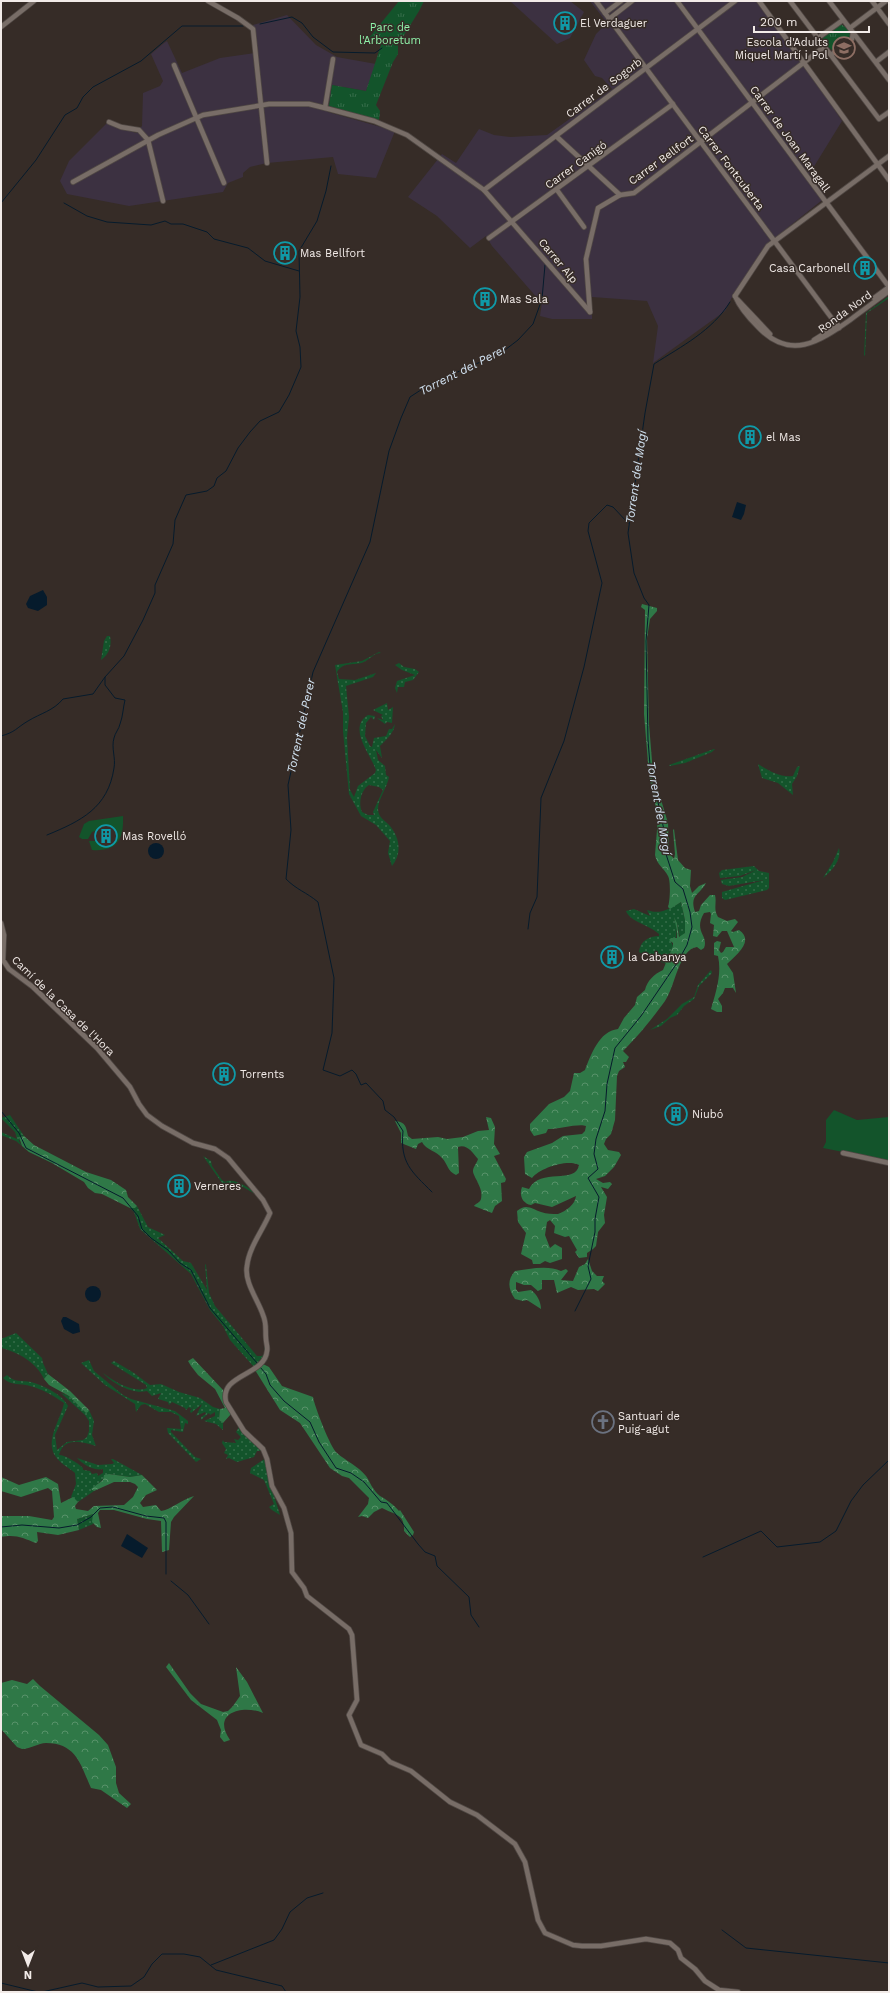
<svg xmlns="http://www.w3.org/2000/svg" width="890" height="1993" font-family="'Work Sans',sans-serif">
<defs>
<pattern id="grass-dots" width="8" height="8" patternUnits="userSpaceOnUse"><rect width="8" height="8" fill="#13542b"/><path d="M2 2h.1M6 6h.1" fill="none" stroke="#366d4a" stroke-width="1.8" stroke-linecap="round"/></pattern>
<pattern id="forest-crowns" width="20" height="18" patternUnits="userSpaceOnUse"><rect width="20" height="18" fill="#2f7847"/><path d="M2 6a3 3 0 1 1 6 0M12 15a3 3 0 1 1 6 0" fill="none" stroke="#58926a"/></pattern>
<pattern id="park-tufts" width="24" height="20" patternUnits="userSpaceOnUse"><rect width="24" height="20" fill="#13542b"/><path d="M3 7l-1-3M5 7V3M7 7l1-3M15 17l-1-3M17 17v-4M19 17l1-3" fill="none" stroke="#366d4a"/></pattern>
</defs>
<rect width="100%" height="100%" fill="#362c27"/>
<g fill="#3c3141">
<polygon points="510,1 570,1 584,12 570,38 557,44"/>
<polygon points="590,1 758,1 834,103 834,109 842,121 810,173 826,197 766,245 731,299 725,311 653,363 658,326 647,301 592,297 592,319 552,319 540,316 542,302 539,300 492,246 486,236 470,248 437,216 408,197 442,154 456,163 479,129 494,135 511,137 547,135 612,89 602,78 595,76 584,60 596,34 607,23"/>
<polygon points="287,15 316,45 337,57 376,64 366,91 332,85 328,112 395,131 376,178 338,174 333,157 267,163 250,167 243,173 243,177 228,183 223,192 129,206 67,194 60,181 69,161 107,123 136,133 142,126 143,93 160,86 163,81 151,54 164,43 167,41 182,73 220,58 255,53 253,25"/>
</g>
<g fill="url(#grass-dots)" fill-rule="evenodd">
<polygon points="889,296 889,298 867,313 865,356 864,355 866,313"/>
<path d="M107,636h3c2,10 -1,18 -9,24l3,-19z"/>
<path d="M379,652l2,1c-7,0 -11,6 -17,9 -10,4 -20,-1 -27,10l2,7 16,1 21,-7 -3,4 -27,9 3,31 -2,20 3,53 4,7 4,-11 17,-13 1,-3c-5,-15 -29,-42 -8,-55l7,1 -1,4 -3,-3 -5,6 -1,13 5,10 2,1 2,-9 12,-2 3,-7h3l3,-5c-1,9 -9,16 -15,22l2,12 -6,-8 2,10 7,6 1,9 3,2c-2,11 -11,22 -11,32 0,9 8,12 12,17 10,12 12,28 2,40l-4,-13 2,-12 -14,-16 -15,-9 -12,-22 -6,-63v-19l-8,-47 27,-4zM369,785l10,2 4,3 -10,22 1,3h-6l-6,-3c-4,-9 -1,-22 7,-27z"/>
<polygon points="399,663 404,667 415,669 419,672 413,680 405,682 404,687 398,687 397,693 395,688 397,681 415,675 402,670 395,665"/>
<polygon points="387,703 388,710 393,707 392,723 387,722 385,724 377,718 383,720 381,716 383,715 373,710"/>
<polygon points="714,749 715,749 712,752 685,763 670,766 669,765"/>
<path d="M758,764c9,6 23,14 35,12l4,-9 3,-1 -3,10 -5,8 1,11 -15,-12 -16,-5z"/>
<path d="M839,848c3,12 -8,24 -16,30l10,-16z"/>
<polygon points="754,866 759,871 769,873 769,888 767,890 725,900 722,898 722,892 764,880 729,886 722,884 721,880 742,877 756,870 740,876 720,878 719,873 722,870"/>
<path d="M681,902l4,18v13l-5,5 -3,-15 -3,-5 3,9 -1,12 -3,-1 -2,3 2,5 -7,18 -27,-12c1,-11 10,-16 20,-16v-2c-9,-9 -29,-12 -33,-23l8,-2 16,7 -3,-6c14,5 22,-1 34,-8z"/>
<polygon points="711,970 712,973 699,986 694,999 684,1006 677,1015 670,1018 661,1026 650,1030 667,1019 682,1004 694,997 698,985"/>
<polygon points="10,1115 24,1136 22,1136 19,1141 22,1146 16,1141 1,1135 1,1132 17,1139 15,1132 1,1118"/>
<path d="M203,1156l8,5 1,5 10,14 3,2c9,-5 25,6 32,13l-14,-8 -21,-4z"/>
<polygon points="137,1206 148,1227 165,1235 158,1238 183,1261 191,1263 207,1290 205,1264 206,1265 209,1293 215,1306 257,1356 262,1356 264,1354 265,1336 265,1354 254,1367 230,1340 223,1326 210,1310 191,1274 140,1229 134,1212 130,1208 135,1208"/>
<path d="M16,1333l26,25 1,5 5,11 -4,5c-7,-16 -26,-27 -43,-31v-9z"/>
<polygon points="89,1360 94,1371 123,1395 131,1399 175,1411 188,1421 188,1424 185,1423 183,1432 171,1430 171,1432 195,1457 201,1459 196,1462 168,1433 167,1428 181,1429 179,1416 171,1412 159,1412 145,1404 141,1405 136,1412 135,1404 105,1385 81,1363"/>
<path d="M114,1361l20,12 16,12 11,-1 18,8 21,6 13,9 7,2 -1,11 4,3v7l-7,-6 -12,-3 11,-5v-4l-5,3 -1,-2 -8,7v-3l5,-3 -1,-2 -9,4 6,-12 -11,9 -1,-2 5,-6 -4,4 -2,-2 -3,3 -1,-2 -13,-6 -3,3 -1,-3 -10,-3 3,-6 -9,3 -5,-5c-14,4 -35,-8 -44,-18 10,8 31,21 44,15l-1,-3 -35,-22z"/>
<path d="M7,1375c8,8 14,5 24,7 12,3 32,13 37,24l-13,29 2,15 10,-8 16,-2 4,-3 2,-6v-10l-4,-6 -24,-22 8,3 17,16 3,-2 5,11 -2,14 4,11c-13,-4 -32,-10 -37,9 6,0 19,8 24,13v2l7,1 2,3 5,-1 1,3 5,-3v-4c-8,2 -20,-4 -26,-11l21,7 14,-1 2,-1 -3,-4h2l29,16 -12,2 -21,-3 -17,15 2,2 -16,11 -7,-5 5,-13 -1,-11c-6,-5 -15,-10 -19,-16 -12,-16 5,-38 8,-54 -10,-7 -22,-14 -34,-17 -10,-3 -19,0 -27,-8z"/>
<polygon points="239,1427 262,1451 257,1451 254,1457 237,1462 229,1458 226,1459 228,1455 224,1453 226,1449 222,1443 223,1440 224,1442 236,1443 234,1439 238,1440 241,1437 236,1432"/>
<polygon points="266,1458 271,1486 280,1515 272,1510 269,1507 274,1504 264,1480 250,1473 251,1468"/>
<polygon points="93,1514 93,1524 79,1530 77,1519"/>
</g>
<g fill="url(#forest-crowns)">
<path d="M642,604l15,4v3l-7,8 -3,19 2,86 4,49 15,50 1,29 5,7 1,-5 -2,-24 1,-1 4,31 7,8 6,2 -1,16 2,7 7,-7 7,-3c-6,12 -17,11 -11,29l4,-1 2,-6 9,-10h5c2,8 -2,14 3,22l9,4 8,-2 3,3 -7,9 2,1 6,-2c16,11 -3,25 -12,34l6,9 3,20 -3,-5h-8l-2,5 -5,6 4,7v6h-5l-6,-3c5,-17 11,-35 7,-53l-4,-1v-12l3,-2 4,1 -2,8 2,3 2,-1 3,-5h8l-7,-16h-5l-5,6 -4,-1 1,-11 -4,-2 1,-9 -1,-2 -6,1c-11,19 5,22 0,35l-3,2 -4,-3c-18,2 -22,40 -32,54 -14,19 -25,33 -42,50l6,6 -3,5h-3l2,5 -6,4 -2,5 -2,44 -4,14 -5,5 -2,5 4,6 11,2 2,3 -7,12 -9,9 -9,3 7,4 7,-1 2,2 -4,5 -7,-2 6,10 -3,18 1,8 -7,9 -2,14 -3,3 -6,4v4l-8,1 -4,-6 2,-2 -8,-14 -4,1 -11,-4 1,-7 -5,-6 -3,2 -2,13 5,13 5,-4 7,4v11l-12,4 -5,-2 -5,3h-7l-1,-4 -11,-6 5,-21 -8,-11 -1,-11c9,-8 15,-2 24,1 6,2 11,2 17,2 8,-3 17,-9 18,-18l-24,11 -17,-4 -4,2c-9,-2 -12,-10 -9,-18l7,2c11,-22 47,-4 50,-24 -12,-6 -39,3 -47,13l-7,-4 -1,-17 3,-5 25,-9 11,-7 19,-2 3,-3 1,-5c-6,-3 -28,3 -38,3l-2,4 -12,3 -4,-6v-6l19,-20 15,-7 6,-6 4,-18h6l5,-3c6,-15 14,-39 33,-41l6,-11 11,-13 2,-8 8,-7c2,-9 9,-16 18,-20l10,-24v-3l-4,-3 2,-2h6v-7l-3,-14 3,6 2,14 6,-4v-13l-4,-18 -11,7 -2,-2c2,-5 3,-26 0,-31 -4,-8 -11,-11 -13,-21l3,-38 -9,-42 -5,-61 1,-104 -4,-3z"/>
<path d="M486,1117l5,1 4,9 -1,17 6,10 -6,2 12,23 -1,3 -4,1 1,18 -7,5 -3,7 -18,-7c2,-3 6,-3 7,-7 3,-11 -8,-22 -8,-28 0,-4 4,-8 5,-12 -6,-7 -11,-15 -20,-12l1,26 -3,2c-9,-4 -8,-11 -14,-17 -5,-7 -16,-8 -20,-16l-4,2 -2,5 -15,-6v-10l-6,-12c11,1 11,6 13,15l4,3 26,-2 9,2 16,-2 15,-6 11,-1z"/>
<polygon points="24,1136 34,1145 86,1172 111,1180 126,1190 128,1197 137,1206 135,1208 130,1208 102,1194 95,1193 88,1188 84,1182 52,1163 29,1152 22,1146 19,1137"/>
<path d="M588,1259l4,12 5,5h7l-2,5 3,3 -7,7 -4,-2 -16,1 -7,-3 -14,6 -3,-13h-12v9l-4,2 -7,-6h-7l-8,-3v7l2,3 13,-2c6,4 10,12 10,19l-14,-9 -4,1 -8,-2c-7,-10 -8,-19 0,-28 14,-2 33,-6 46,0l5,-2 2,2 -7,9 12,1 6,-14 6,-3z"/>
<polygon points="193,1358 223,1390 223,1396 231,1414 223,1423 219,1420 220,1409 225,1408 215,1389 198,1375 191,1366 188,1361"/>
<path d="M263,1364l6,3 13,19 31,11c1,8 18,52 24,56 9,8 21,13 29,23 3,4 7,15 14,20 7,4 13,8 19,15l1,-1 14,22 -1,3 -3,2 -6,-6c1,-17 -9,-16 -22,-23l-8,4 -6,6 -6,-2 -4,1 10,-13 1,-6 -20,-20 -7,-2 -12,-8 -30,-45 -20,-13 -25,-40z"/>
<polygon points="48,1374 70,1391 89,1410 88,1412 86,1413 69,1396 49,1385 44,1379"/>
<path d="M109,1474l21,3 12,-2 15,15 -11,5 -6,8 3,4 13,-2 5,6c9,-1 22,-12 33,-15l-20,21 -3,5 -2,28 -7,2 -1,-31 -14,-2 -33,-9h-14l-2,3 3,15 -4,-1 -5,-5 1,-8 -16,5 2,11 -21,5 -21,-3 1,9 -2,2c-13,-5 -20,-9 -35,-6v-21h28l23,4 2,-3 -2,-26 -4,-3 -27,9 -20,-6v-14l18,8 27,-8 12,7 3,19 12,-6 5,5 -3,4 1,3 12,2 6,-5 30,-1 9,-8 5,-10 -3,-3 -5,-2h-16l-20,9 -3,-2 12,-9 1,-5z"/>
<path d="M169,1663l21,30 11,11 22,8 5,-1 5,-5 7,-10 -4,-29 11,15 16,31c-21,-9 -52,0 -33,27l-6,2 -4,-5 1,-7 -4,-10 -26,-20 -25,-33z"/>
<path d="M33,1679l7,7 59,49 9,10 8,22v16l3,10 12,11 -4,4 -26,-18 -10,-2c-10,-22 -14,-45 -45,-45 -8,0 -15,6 -24,6l-5,-2 -16,-18v-46l11,-3 15,4z"/>
</g>
<g fill="url(#park-tufts)">
<polygon points="399,1 424,1 419,11 398,45 398,54 393,62 376,105 380,111 379,120 329,106 332,85 366,91 381,45 368,39"/>
<polygon points="841,24 848,29 851,38 833,51 826,45 822,37"/>
</g>
<g fill="#13542b">
<path d="M123,816c1,22 -5,36 -31,34l-3,-9h13l-1,-2h-2l-2,-7 5,-2 -1,-1 -9,3 -4,7h-6l-3,-2 5,-13 5,-3z"/>
<polygon points="834,1110 857,1120 889,1117 889,1161 823,1148 826,1142 826,1120"/>
</g>
<g fill="#061b2c">
<polygon points="737,502 746,505 744,514 741,520 732,517"/>
<polygon points="43,590 47,597 47,605 38,611 28,608 26,604 30,596"/>
<circle cx="156" cy="851" r="8"/>
<circle cx="93" cy="1294" r="8"/>
<polygon points="63,1317 66,1317 79,1324 80,1332 73,1334 64,1329 61,1321"/>
<polygon points="127,1534 148,1548 142,1558 121,1546"/>
</g>
<g fill="none" stroke-linecap="round" stroke-linejoin="round">
<g stroke="#061b2c" stroke-width="1">
<polyline points="260,24 292,17 302,23 313,37 333,52 375,53 382,48"/>
<polyline points="1,203 36,160 65,115 77,108 83,97 93,87 141,61 182,26 243,26"/>
<polyline points="64,203 87,216 107,222 151,225 165,221 171,224 183,224 207,232 214,239 248,248 265,261 299,271"/>
<path d="M1,736c15,-4 15,-8 27,-15 13,-8 25,-10 35,-22l30,-5 12,-17"/>
<path d="M47,835c34,-14 61,-27 67,-67 2,-10 -3,-20 0,-30 1,-5 5,-9 6,-14 3,-8 3,-16 5,-24l-10,-2 -10,-13v-8l19,-21 19,-36 12,-27v-8l18,-41 2,-24 11,-25 21,-4 7,-5 3,-8 9,-7 12,-23 12,-16 10,-11 19,-9 10,-17 12,-28 -1,-20 -4,-16 4,-34 -1,-46 18,-30 9,-30 5,-25"/>
<polyline points="528,929 530,913 537,897 541,798 564,741 584,667 602,583 588,531 589,523 607,505 613,507 628,523"/>
<polyline points="1,1111 19,1133 26,1148 123,1198 138,1216 142,1229 151,1238 168,1250 180,1263 191,1270 210,1308 257,1363"/>
<path d="M432,1192c-21,-21 -32,-29 -29,-61l-9,-14 -9,-7 -2,-9 -17,-18 -5,2 -5,-11 -4,-4 -12,6 -17,-6 9,-37 2,-55 -16,-76c-12,-10 -21,-12 -32,-23l5,-49 -3,-45 25,-113 57,-130 19,-91 12,-33 9,-21 20,-13 71,-31 17,-13 15,-16 9,-25 3,-34"/>
<path d="M575,1311l16,-32 -3,-13 7,-34v-13l4,-22 -11,-19 10,-9 -4,-15 2,-15 9,-28 2,-27 8,-36 26,-32 36,-53 10,-18 5,-18 -2,-15 -7,-23 -8,-7 -10,-31 -1,-21 -14,-65 -2,-25 -2,-99 3,-36 -5,-7 -10,-25 -6,-40 17,-120 9,-49c28,-18 58,-33 76,-62"/>
<polyline points="260,1367 266,1374 270,1385 284,1401 310,1422 319,1442 336,1468 351,1473 364,1482 381,1502 387,1503 418,1544 425,1552 435,1556 437,1566 469,1597 471,1615 479,1627"/>
<polyline points="1,1527 22,1525 59,1528 77,1525 91,1517 100,1508 113,1507 146,1516 164,1518 166,1522 166,1574"/>
<polyline points="703,1557 761,1531 777,1547 820,1542 836,1531 851,1501 863,1485 889,1460"/>
<polyline points="171,1581 188,1595 209,1624"/>
<polyline points="722,1930 746,1948 889,1963"/>
<polyline points="211,1965 274,1940 282,1929 290,1912 307,1898 323,1893"/>
<polyline points="1,1983 38,1992"/>
<polyline points="42,1992 82,1983 98,1987 131,1986 144,1977 152,1964 162,1954 184,1954 200,1957 216,1970 282,1986 286,1992"/>
</g>
<g stroke="#504844" stroke-width="6">
<g id="minor">
<polyline points="208,1 238,18 253,29 267,163"/>
<polyline points="596,1 839,328"/>
<polyline points="677,1 889,287"/>
<polyline points="759,1 889,180"/>
<polyline points="790,1 879,119 889,112"/>
<polyline points="829,1 889,80"/>
<polyline points="872,1 889,24"/>
<polyline points="605,13 621,1"/>
<polyline points="609,19 632,1"/>
<polyline points="1,27 34,1"/>
<polyline points="850,28 886,1"/>
<polyline points="818,38 843,20"/>
<polyline points="831,55 852,39 853,33"/>
<polyline points="876,62 889,52"/>
<polyline points="174,65 224,183"/>
<polyline points="325,108 333,59"/>
<polyline points="109,122 121,127 139,130 148,140 163,201"/>
<polyline points="556,136 620,195"/>
<polyline points="73,182 158,135 203,115 269,104 309,104 325,108 374,121 407,135 484,190 590,312"/>
<polyline points="484,190 735,1"/>
<polyline points="557,190 584,227"/>
<polyline points="489,238 673,104"/>
<polyline points="735,296 768,246 889,156"/>
<path d="M735,296c5,12 13,21 23,31 32,34 61,15 92,-7 13,-10 26,-19 39,-29"/>
<polyline points="874,298 889,287"/>
<polyline points="738,300 770,334"/>
<polyline points="590,312 586,259 598,208 620,195 634,193 824,47"/>
<polyline points="814,340 838,325"/>
<path d="M1,923l3,12 -1,25 6,9 24,18 64,61 33,39 9,17 8,11 15,11 31,17 22,6 13,9 35,42 7,13c-7,17 -21,34 -23,53 -3,16 11,34 16,49 4,9 2,15 3,24 0,4 2,8 1,12 -2,25 -48,23 -41,51l18,29 19,18 4,10 5,27 12,22 7,25 1,39 12,16 3,8 42,33 3,6 5,65 -8,15 12,30 21,9 8,8 21,9 39,31 27,13 38,29 10,18 13,58 7,13 28,12 9,1h19l45,-7 24,4 8,7 3,8 14,11 10,12 14,9 19,2"/>
<polyline points="843,1153 889,1163"/>
</g>
</g>
<use href="#minor" stroke="#786d67" stroke-width="4.5"/>
</g>
<defs>
<g id="building-ring" transform="scale(1.15)"><circle r="9.5" fill="#362c27" stroke="#0f9aa8" stroke-width="1.5"/><path d="M-4-6H4V6H1V3H-1V6H-4ZM-2.5-4.3h1.7v1.8h-1.7ZM.8-4.3h1.7v1.8H.8ZM-2.5-1h1.7V.8h-1.7ZM.8-1h1.7V.8H.8Z" fill="#0f9aa8"/></g>
<g id="school-ring" transform="scale(1.15)"><circle r="9.5" fill="#362c27" stroke="#8d6e63" stroke-width="1.5"/><path d="M0-5L7-2L0 1L-7-2ZM-4 1L0 2.5L4 1V4Q0 6-4 4Z" fill="#8d6e63"/></g>
<g id="church-ring" transform="scale(1.15)"><circle r="9.5" fill="#362c27" stroke="#6b7280" stroke-width="1.5"/><path d="M-1.2-6h2.4v3.5h3.3v2.4h-3.3V6h-2.4V-.1h-3.3v-2.4h3.3Z" fill="#6b7280"/></g>
</defs>
<g fill-rule="evenodd">
<use href="#building-ring" x="565" y="23"/>
<use href="#school-ring" x="844" y="48"/>
<use href="#building-ring" x="285" y="253"/>
<use href="#building-ring" x="865" y="268"/>
<use href="#building-ring" x="485" y="299"/>
<use href="#building-ring" x="750" y="437"/>
<use href="#building-ring" x="106" y="836"/>
<use href="#building-ring" x="612" y="957"/>
<use href="#building-ring" x="224" y="1074"/>
<use href="#building-ring" x="676" y="1114"/>
<use href="#building-ring" x="179" y="1186"/>
<use href="#church-ring" x="603" y="1422"/>
</g>
<g text-anchor="middle" dominant-baseline="central" stroke-width="3" stroke-linejoin="round" paint-order="stroke">
<g font-size="11" fill="#f2ebe8" stroke="#362c27" text-anchor="start">
<text x="580" y="23">El Verdaguer</text>
<text x="828" y="42" text-anchor="end">Escola d'Adults<tspan x="828" dy="13">Miquel Martí i Pol</tspan></text>
<text x="300" y="253">Mas Bellfort</text>
<text x="850" y="268" text-anchor="end">Casa Carbonell</text>
<text x="500" y="299">Mas Sala</text>
<text x="766" y="437">el Mas</text>
<text x="122" y="836">Mas Rovelló</text>
<text x="628" y="957">la Cabanya</text>
<text x="240" y="1074">Torrents</text>
<text x="692" y="1114">Niubó</text>
<text x="194" y="1186">Verneres</text>
<text x="618" y="1416">Santuari de<tspan x="618" dy="13">Puig-agut</tspan></text>
</g>
<g font-size="11" fill="#8ff2a9" stroke="#362c27">
<text x="390" y="27">Parc de<tspan x="390" dy="13">l'Arboretum</tspan></text>
</g>
<g font-size="11" fill="#f2ebe8" stroke="#362c27">
<text transform="translate(604 88) rotate(-37)">Carrer de Sogorb</text>
<text transform="translate(790 139) rotate(54)">Carrer de Joan Maragall</text>
<text transform="translate(661 160) rotate(-36)">Carrer Bellfort</text>
<text transform="translate(576 165) rotate(-36)">Carrer Canigó</text>
<text transform="translate(731 168) rotate(53)">Carrer Fontcuberta</text>
<text transform="translate(558 261) rotate(50)">Carrer Alp</text>
<text transform="translate(845 312) rotate(-36)">Ronda Nord</text>
<text transform="translate(63 1006) rotate(44)">Camí de la Casa de l'Hora</text>
</g>
<g font-size="12" font-style="italic" fill="#d2e3f2" stroke="#362c27">
<text transform="translate(463 370) rotate(-27)">Torrent del Perer</text>
<text transform="translate(636 477) rotate(-82)">Torrent del Magí</text>
<text transform="translate(301 726) rotate(-78)">Torrent del Perer</text>
<text transform="translate(659 808) rotate(80)">Torrent del Magí</text>
</g>
</g>
<rect width="890" height="1993" fill="none" stroke="#f2ebe8" stroke-width="4"/>
<g transform="translate(28 1965) rotate(180)" stroke="#362c27" stroke-width="3" paint-order="stroke">
<path d="M0-3L7 15L0 10L-7 15Z" fill="#f2ebe8"/>
<text y="-6" font-size="11" font-weight="bold" text-anchor="middle" fill="#f2ebe8">N</text>
</g>
<path d="M754 26v6h115v-6" fill="none" stroke="#f2ebe8" stroke-width="2"/>
<text x="760" y="26" font-size="12" fill="#f2ebe8" stroke="#362c27" stroke-width="3" paint-order="stroke">200 m</text>
</svg>
